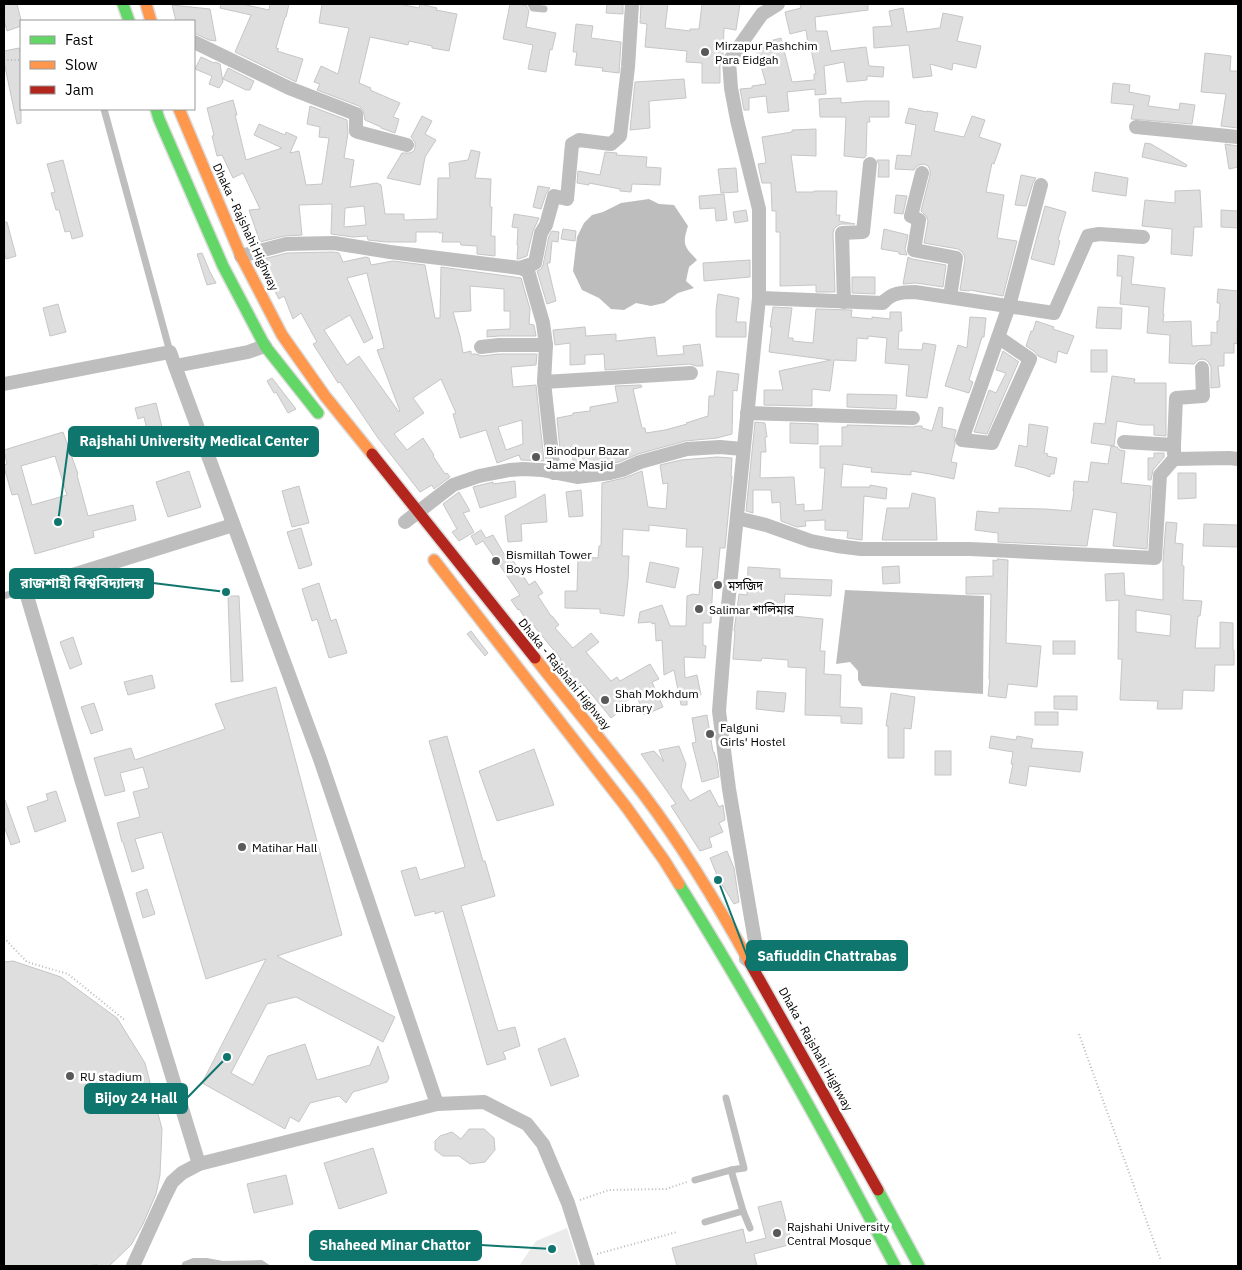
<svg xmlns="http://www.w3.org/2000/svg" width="1242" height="1270" font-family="'IBM Plex Sans','Noto Sans Bengali',sans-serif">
<rect width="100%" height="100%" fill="#fff"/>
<polygon fill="#ebebeb" points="567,1228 579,1266 519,1266 536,1241"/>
<g fill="#bdbdbd">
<path d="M649,199l10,5 15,1 14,21c-6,19 -4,20 9,34l-8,7 -3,14 8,7 -16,5 -14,10 -13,3 -15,-3 -12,7 -13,-1 -12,-11 -17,-8 -9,-19 4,-34 7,-14 8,-8 11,-3 18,-9z"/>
<polygon points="845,590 984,596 983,694 862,686 858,680 858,671 850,662 836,664"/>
<polygon points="193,1258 207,1258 223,1261 262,1260 271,1266 181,1266 183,1262"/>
</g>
<g fill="#dedede" stroke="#c6c6c6" fill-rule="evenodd">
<polygon points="4,4 17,4 21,20 21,26 7,31 4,20"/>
<polygon points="221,4 242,4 269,10 270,4 289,4 286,17 285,17 276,48 279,49 277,51 303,59 296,82 235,52 251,15 220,8"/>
<polygon points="322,4 399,4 419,8 420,4 437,8 436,10 457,14 449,51 432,48 432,46 409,41 408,45 370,37 359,83 371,88 370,90 400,103 393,117 399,119 395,133 381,128 381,127 365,120 363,110 359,106 317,90 320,84 314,82 321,66 338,74 349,28 319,23"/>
<polygon points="510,4 526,5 529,11 526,27 556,33 552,50 550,49 546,72 528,69 533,45 503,39"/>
<polygon points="607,4 623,4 623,14 606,13"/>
<polygon points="641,4 668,4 665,28 690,31 690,29 699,29 702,4 740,4 736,30 724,28 723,55 720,64 720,83 702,83 702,63 686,62 687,51 645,47 647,24 640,23"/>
<polygon points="800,4 868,4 868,10 815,17 816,31 827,31 831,51 866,47 869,66 884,67 883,77 867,76 867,80 847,82 844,62 824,66 826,94 815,95 815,89 787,92 789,111 768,113 766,96 749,98 749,110 744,110 740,89 752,88 752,86 766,84 755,45 781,38 792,82 814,80 814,74 816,74 810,44 808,44 806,30 790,34 785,12 801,8"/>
<polygon points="172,5 210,9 216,41 209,40 194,33 194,21 176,21"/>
<polygon points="903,8 907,32 940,28 943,13 963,17 957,41 981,46 976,68 953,63 952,70 930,64 932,76 913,78 909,45 874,48 873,27 892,26 889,11"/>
<polygon points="576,24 593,26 591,38 621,42 619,73 602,71 603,68 575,65 577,52 573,52"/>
<polygon points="19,48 20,53 21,53 21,123 17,124 4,62 4,51"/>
<polygon points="1205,53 1231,56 1230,71 1238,71 1238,128 1221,126 1226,94 1201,92"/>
<polygon points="201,57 214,63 215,62 220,64 223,82 219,88 209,84 212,76 195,69"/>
<polygon points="228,68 254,81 250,90 246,90 223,79"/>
<polygon points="684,79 686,98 649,101 650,128 630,130 635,82"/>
<polygon points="1113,83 1130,85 1129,92 1150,96 1148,106 1179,110 1180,103 1195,105 1192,124 1131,119 1134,105 1111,103"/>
<polygon points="841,98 841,103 865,101 889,101 889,117 869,117 870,122 867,122 866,156 864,158 844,156 846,117 820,117 819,99"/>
<path d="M233,100l4,15h-2l11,45 36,-12 -28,-13 5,-11 26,11 1,-3 11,5 -7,16 9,-2 7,34 16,-1 7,-46 -10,-1 1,-10 -13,-3 3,-18 37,14 1,13 -4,25 10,2 -4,27 27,-4 4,2 4,29h19v6l33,-1 1,-41h12l-1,-15 19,-3 3,-10 9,2 -5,26 16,1 -1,28h2l-1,29h4v20l-18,-2v-8l-16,-1 -1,-3h-18l1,-9h-4v-1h-23v10h-30l-18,-2 -1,-4 -14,1 -22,-3 1,-30 -33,1 3,30 -18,1 -24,6 -11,-32 11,-1 -17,-36 -10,5 -11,-23 -5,1 -5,-20 2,-1 -7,-27zM364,206l2,19 -22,2 1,-19z"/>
<polygon points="909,108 927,112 927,111 938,113 934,131 964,137 972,116 985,120 979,137 1001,144 994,164 992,163 986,192 1004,195 997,238 1017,241 1003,296 970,290 969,291 960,290 965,259 964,255 962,252 958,249 924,243 928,221 926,216 921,211 930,175 930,170 928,166 924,164 919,165 916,167 914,170 895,169 897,155 911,156 916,125 905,123"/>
<polygon points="422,116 432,121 425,134 436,140 425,157 420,185 387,178 402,153 410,153 414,151 415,148 415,142 411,137"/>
<polygon points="816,129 816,156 791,155 796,192 814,192 814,191 837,191 836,215 840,215 839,221 855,224 841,224 837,226 834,229 833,233 835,292 816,292 816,285 780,286 780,232 776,232 776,211 772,211 771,183 762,183 758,164 766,163 762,137 792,132 792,130"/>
<polygon points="1145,143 1151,144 1187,165 1186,167 1142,157"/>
<polygon points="1225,144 1238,146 1238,167 1229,169"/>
<polygon points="605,152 617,153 616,155 647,157 646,167 661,168 660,185 632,184 631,192 620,191 620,189 589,183 589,185 577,183 578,171 600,175"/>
<polygon points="63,160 83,236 72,239 70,231 65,232 59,210 56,210 51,193 55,192 47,164"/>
<polygon points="877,160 889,160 889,177 878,177 879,165"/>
<polygon points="736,168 738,192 721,193 718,169"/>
<polygon points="1095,172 1128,178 1126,196 1092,191"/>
<polygon points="1021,175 1036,178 1033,183 1026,206 1015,205"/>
<polygon points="538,186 550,188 546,194 541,209 533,207"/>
<polygon points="1200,190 1202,227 1194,227 1192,256 1171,254 1172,229 1142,226 1145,200 1175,203 1175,191"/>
<polygon points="724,194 727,220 716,221 715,208 700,209 699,196"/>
<polygon points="896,195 907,196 903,214 894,213"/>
<polygon points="1045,206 1066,212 1058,240 1060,241 1054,265 1031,259"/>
<polygon points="746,210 748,221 735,223 733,212"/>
<polygon points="1221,210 1238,211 1238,228 1221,227"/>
<polygon points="514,214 539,218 533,231 527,256 519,259 517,259 518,245 517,245 518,228 512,227"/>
<polygon points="4,222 7,222 16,256 6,259 4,251"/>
<polygon points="563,229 576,231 575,241 561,239"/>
<polygon points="884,229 908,235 905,249 907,255 899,254 899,252 881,249"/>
<polygon points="552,231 559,232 558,242 552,241 550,263 547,263 556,301 547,304 537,271 541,269 543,265 549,236"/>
<path d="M333,252l6,1 4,9 23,-5 3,1 2,7 22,-4 32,4 10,53h5l1,-51 80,11 9,31 -1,15 5,1 2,11h-37l-12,1v-7l23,-1v-18h-6v-22l-34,-3 1,25 -18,1 7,24 3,17 8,-2v3h5l6,2 17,-2h38l-1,11 -25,2 2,20 23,-2 8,76 -23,-1 -2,-5 -22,8 -11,-33 -26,8 -7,-24 3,-1 -15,-34 -28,19 11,15 -30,21 13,16 16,-12 11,17 -1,1 12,18 2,-1 3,4 -16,12 -2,-4 -12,7 -42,-54 -38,-56 -2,1 -25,-39 4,-2 -16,-29 -8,6 -9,-23 -5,3 -20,-39 28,-7zM367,273l17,75 -7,2 23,61 -1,1 -40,-56 -12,9 -23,-35 26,-15 14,28 9,-5 -26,-60zM522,420l1,24 -17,6 -8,-23z"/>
<polygon points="202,253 210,272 216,283 207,285 197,254"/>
<polygon points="1118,255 1134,257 1131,284 1165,288 1163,314 1164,314 1163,322 1191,321 1192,346 1211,345 1211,332 1217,333 1217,321 1219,321 1220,303 1217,303 1218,289 1238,291 1237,344 1234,343 1234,353 1224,353 1224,366 1218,366 1220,387 1211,388 1211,367 1209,363 1206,360 1202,359 1198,360 1194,364 1169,363 1170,335 1147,333 1149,307 1120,304 1122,276 1117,276"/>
<polygon points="908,257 912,259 946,265 943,287 916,283 903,284"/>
<polygon points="750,260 750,277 704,281 703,263"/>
<polygon points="852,277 875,277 875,294 852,293"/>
<polygon points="718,294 739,298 736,322 746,322 746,337 716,337 716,311"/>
<polygon points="58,304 66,332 50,336 43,308"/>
<polygon points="773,307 792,308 788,338 793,338 793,341 813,343 816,309 852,310 851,317 872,319 872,317 890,319 890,312 901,312 902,331 899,331 898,349 922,350 923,343 936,345 927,398 906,396 909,365 885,363 887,338 868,336 868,339 857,338 856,361 834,360 830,391 812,389 812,406 764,405 764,390 783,390 779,371 831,360 769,352 772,327 770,327"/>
<polygon points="1098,307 1122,308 1121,329 1096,328"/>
<polygon points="970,317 986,318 984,337 982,337 969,380 973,382 969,393 945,386 958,345 967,348"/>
<polygon points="1036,321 1054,327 1053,329 1074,336 1067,354 1058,351 1056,363 1038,356 1035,352 1026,346 1031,331 1033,331"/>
<polygon points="585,327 586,336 616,334 616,341 655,337 657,356 684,354 683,346 700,344 703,366 696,366 690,364 605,370 604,354 585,355 585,364 570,365 570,343 555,345 553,330"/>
<rect x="1091" y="350" width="16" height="22"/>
<polygon points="1003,351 1019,362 1018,363 987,434 974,432 989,390 996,393 1006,373 996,370"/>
<polygon points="717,371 739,374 737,391 733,390 732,434 717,438 685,441 638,454 619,462 608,464 577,468 574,467 571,448 560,449 557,418 573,415 573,413 590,411 590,407 618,402 615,386 641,385 642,387 633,389 642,428 645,428 646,433 665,430 687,424 686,423 708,416 709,396 714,396"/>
<polygon points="1112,376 1135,379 1134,383 1166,383 1166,436 1154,435 1154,425 1141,425 1117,421 1114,446 1091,443 1094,423 1105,424"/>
<polygon points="272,378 296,409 288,413 276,392 274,393 267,381"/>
<polygon points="847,394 897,395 896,409 847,407"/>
<polygon points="156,403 162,427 147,430 144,417 138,419 135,408"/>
<polygon points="939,407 943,408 942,427 956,430 954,438 955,444 951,462 957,463 954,479 930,474 911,471 911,475 871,472 872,468 843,464 841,487 870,487 870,485 887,488 886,499 864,496 862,540 847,538 848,531 825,530 825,520 805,521 806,526 797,527 781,521 780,502 772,503 771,490 753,490 753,513 746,511 755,422 765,423 767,437 765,437 766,452 761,452 760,478 794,477 796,505 804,504 804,511 822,510 825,468 820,468 820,446 842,446 842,427 847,427 847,425 913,427 917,426 922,426 922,428 932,431"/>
<polygon points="790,423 818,424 818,444 790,443"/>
<polygon points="1029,424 1048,427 1044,453 1048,454 1047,456 1057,458 1054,474 1050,474 1050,477 1025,468 1015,466 1019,445 1027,447"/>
<path d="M63,432l15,42 -1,1 11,41 45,-11 3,15 -43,11 1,6 -59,17 -17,-60 -6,1 -8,-28v-2l3,-1 -3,-14zM55,456l12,39 -35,10 -11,-39z"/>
<polygon points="1111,446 1117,447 1120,450 1125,451 1121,483 1151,486 1147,549 1113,546 1117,513 1093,509 1087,546 998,542 998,533 975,530 977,511 999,513 999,508 1045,509 1071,511 1074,491 1073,491 1074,481 1088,482 1091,462 1108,464"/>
<polygon points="1154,453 1164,453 1164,457 1153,470 1151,480 1148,480 1148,458 1154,458"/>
<polygon points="717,457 732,458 731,476 732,476 725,548 720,548 717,580 713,579 711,623 703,623 703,645 706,646 705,658 684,657 685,678 697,675 701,695 687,698 687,705 681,705 674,670 664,675 662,640 656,641 655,623 652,624 651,622 638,623 640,612 662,605 670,626 686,626 687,596 693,594 699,595 703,547 686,547 687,529 649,525 649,531 623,529 622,556 629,556 628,580 624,616 600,613 600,609 565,608 565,591 577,591 578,557 598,558 599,546 601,546 602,483 624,478 642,471 648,507 666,509 668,483 663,484 660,465 681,460"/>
<polygon points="189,471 201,507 168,517 156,482"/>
<polygon points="1178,473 1196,473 1196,498 1178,499"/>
<polygon points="515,481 516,497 480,508 473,487 493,482 493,484"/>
<polygon points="299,486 309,523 292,527 282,491"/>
<polygon points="581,490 583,516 569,517 566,492"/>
<polygon points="459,492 470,511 463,513 474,532 459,541 452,532 457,529 443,504"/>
<polygon points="912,493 935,498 937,540 882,540 887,508 909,508"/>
<polygon points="545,494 547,522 521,524 522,541 508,542 505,516"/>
<path d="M1166,522l11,1 -2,20 8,1 -1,22h2l-1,34 19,1 -2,15h-2l-3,32h25v-26l13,1v27h1v15h-19l-1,26 -31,-1 -1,19h-25l1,-8 -38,-1 2,-41h-4l1,-59 -13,1 -1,-27 19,-1 1,22 38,5v-40zM1136,610l35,5 -1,21 -34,-4z"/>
<polygon points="1204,524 1238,525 1238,547 1203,546"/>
<polygon points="301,528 312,565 299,569 287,532"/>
<polygon points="481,530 486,538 493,535 511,566 510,556 529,585 535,581 543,593 538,596 551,616 552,616 559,625 555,628 573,648 591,633 599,642 586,652 611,681 617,677 620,681 650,664 659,679 652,682 663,707 644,715 636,694 619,707 621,710 611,718 584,685 580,688 565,669 563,671 556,663 561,659 529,620 527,621 519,609 518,610 511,600 520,595 483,541 476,545 471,536"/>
<polygon points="997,559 1008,560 1006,643 1041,646 1037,687 1008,684 1006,698 988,696 990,679 989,679 991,594 966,594 966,577 993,576 993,560 997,561"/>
<polygon points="650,562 679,568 675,588 646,582"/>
<polygon points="899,566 900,583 883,584 882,567"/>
<polygon points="748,567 780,569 780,578 832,580 831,596 785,594 783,615 823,619 820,651 825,651 824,674 841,675 840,707 862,708 862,724 841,723 841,716 805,715 806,668 788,667 788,660 762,658 761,661 733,659 735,631 734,631 739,594 747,595"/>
<polygon points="319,583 331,621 336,619 347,653 329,658 317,619 312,621 302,589"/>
<polygon points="228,596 239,596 243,681 231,682"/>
<polygon points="471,631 488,653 485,656 467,634"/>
<polygon points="73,637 82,664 70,669 60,642"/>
<rect x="1053" y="641" width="22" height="13"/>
<polygon points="152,675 155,688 128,695 124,682"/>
<polygon points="276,687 342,935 277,956 395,1017 383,1042 296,997 267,1004 231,1073 253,1085 268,1056 305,1044 317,1080 370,1065 378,1046 389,1078 387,1082 353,1092 346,1103 339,1096 310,1103 299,1122 290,1117 285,1129 202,1083 266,959 206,979 162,832 135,839 144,868 132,872 123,842 122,842 117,823 140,817 133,792 149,788 143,767 120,773 125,791 105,796 94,758 131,748 135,760 225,729 215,704"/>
<polygon points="757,691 786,693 784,712 756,709"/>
<polygon points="891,693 915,697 911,729 904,728 904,758 888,758 888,726 886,726"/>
<polygon points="1054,696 1077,696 1077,710 1054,709"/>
<polygon points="94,703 103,730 91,734 81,707"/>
<rect x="1035" y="712" width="23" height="13"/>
<polygon points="707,715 713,752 714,752 717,762 719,777 702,782 692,743 696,742 692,718"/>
<polygon points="447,736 483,861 485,861 495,896 461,906 498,1031 515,1027 520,1046 503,1052 506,1059 487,1065 443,911 435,914 435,911 415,916 401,871 416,867 420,880 465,867 429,741"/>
<polygon points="991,736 1016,740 1017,736 1033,739 1031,748 1083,752 1080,772 1029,766 1026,786 1009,783 1013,764 1011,764 1013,752 989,748"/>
<polygon points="679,746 686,764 681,787 690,801 710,790 719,807 723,805 725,820 719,823 723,832 709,838 712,847 700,851 671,806 676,804 641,754 654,751 664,762 659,750"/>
<polygon points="534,749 554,805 497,821 479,771"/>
<rect x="935" y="751" width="16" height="24"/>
<polygon points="56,791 66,821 35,832 27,807 48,800 46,794"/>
<polygon points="4,800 5,800 20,842 11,845 4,826"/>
<polygon points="727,851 734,868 739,902 734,904 719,880 710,858"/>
<polygon points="147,889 155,914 143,918 136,893"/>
<polygon points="13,961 61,977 117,1018 145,1063 162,1129 160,1175 156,1194 143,1224 131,1245 109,1266 98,1266 96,1264 91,1266 4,1266 4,962"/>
<polygon points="565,1038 579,1076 551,1086 538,1049"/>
<polygon points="469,1129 484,1129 494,1138 495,1150 485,1162 470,1164 459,1156 443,1156 435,1150 435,1141 440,1136 452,1132 461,1139"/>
<polygon points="373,1148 387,1193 339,1209 324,1163"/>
<polygon points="286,1175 293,1204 254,1213 247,1184"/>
<polygon points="781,1201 792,1244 754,1254 757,1266 677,1266 672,1248 743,1229 746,1243 766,1238 758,1207"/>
</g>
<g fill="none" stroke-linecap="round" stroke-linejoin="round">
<g stroke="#dbdbdb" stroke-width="14">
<g id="fast">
<polyline points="123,4 129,21"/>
<polyline points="156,109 159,119 223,266 265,346 318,413"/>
<path d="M679,884c77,124 148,252 216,382"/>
<polyline points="878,1190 919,1266"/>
</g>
</g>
<g stroke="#dbdbdb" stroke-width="14">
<g id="slow">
<polyline points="146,4 151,21"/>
<polyline points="179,109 241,256 282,335 325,396 372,454"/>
<polyline points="434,560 627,808 664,860 679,884"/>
<path d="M535,658c36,46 74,91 109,137 40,53 74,110 106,168"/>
</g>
</g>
<g stroke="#dbdbdb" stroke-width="14">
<g id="jam">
<polyline points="372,454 535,658"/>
<polyline points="750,963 878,1190"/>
</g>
</g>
<g stroke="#b9b9b9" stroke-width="2" stroke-dasharray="1 2.5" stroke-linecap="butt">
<polyline points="4,60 21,60"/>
<polyline points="4,938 27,962 68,974 126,1021"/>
<polyline points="1079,1034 1161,1261"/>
<polyline points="580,1200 609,1190 666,1189 687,1182"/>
<polyline points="597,1254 677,1232"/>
</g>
<g stroke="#bebebe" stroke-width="7">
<polyline points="531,4 533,8 544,9"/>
<polyline points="104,109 170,352"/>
<polyline points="4,596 25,589"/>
<polyline points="726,1098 744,1168 731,1170"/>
<polyline points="695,1180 731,1170 743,1211 750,1228"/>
<polyline points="705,1222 743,1211"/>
</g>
<g stroke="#bebebe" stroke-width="14">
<polyline points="194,42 289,88 356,114 356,131 358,132 407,145"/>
<polyline points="1136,127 1238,137"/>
<polyline points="922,173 911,216 919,220 914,250 956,258 950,297"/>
<polyline points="241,256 286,244 334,243 390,252 520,268 528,271 543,323 546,345 544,382 554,473"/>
<polyline points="520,268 535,263 541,233 546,225 554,196 567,199 572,144 579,140 611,144 620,136 628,67 632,4"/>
<path d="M759,298l124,5c8,-10 19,-11 32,-11l139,21 34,-77 11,-2 44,3"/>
<polyline points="844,302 842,233 863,232 870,164"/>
<polyline points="998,337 1030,359 992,443 962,440 1009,306 1041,185"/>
<polyline points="265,346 248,352 175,366 320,759 437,1104 484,1102 527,1124 543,1144 568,1203 588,1266"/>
<polyline points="481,347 499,345 546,345"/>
<polyline points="544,382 691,373"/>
<polyline points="4,384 170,352 175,366"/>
<polyline points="747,413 913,418"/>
<polyline points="1124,442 1174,445 1174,454"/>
<polyline points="1174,445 1176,398 1203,396 1202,368"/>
<polyline points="737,518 766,525 811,541 837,546 861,549 970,549 1155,558 1160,475 1174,459 1229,458 1238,459"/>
<polyline points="405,522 453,485 479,476 509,470 524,469 542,470 577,477 610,473 622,470 640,462 687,449 720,447 743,449"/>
<polyline points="31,588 233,525"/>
<polyline points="25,589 82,782 199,1164 437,1104"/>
<polyline points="746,959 757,953 729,789 719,711 725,635 759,298 759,209 737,120 731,88 729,61 762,14 778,4"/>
<polyline points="133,1266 164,1198 172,1182 182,1173 199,1164"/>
</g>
<use href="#fast" stroke="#63d668" stroke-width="11"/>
<use href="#slow" stroke="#ff974d" stroke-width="11"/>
<use href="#jam" stroke="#b3261e" stroke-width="11"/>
</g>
<g fill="#595959" stroke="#fff" stroke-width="2">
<circle cx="705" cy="52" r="5"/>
<circle cx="536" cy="457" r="5"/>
<circle cx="496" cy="561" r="5"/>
<circle cx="718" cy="585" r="5"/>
<circle cx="699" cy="609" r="5"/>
<circle cx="605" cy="700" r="5"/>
<circle cx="710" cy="734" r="5"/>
<circle cx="242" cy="847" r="5"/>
<circle cx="70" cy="1076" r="5"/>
<circle cx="777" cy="1233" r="5"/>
</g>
<g text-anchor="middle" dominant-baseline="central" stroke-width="5" stroke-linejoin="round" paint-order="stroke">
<g font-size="12" fill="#000" stroke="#fff" text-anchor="start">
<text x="715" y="45">Mirzapur Pashchim<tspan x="715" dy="14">Para Eidgah</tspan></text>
<text x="546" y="450">Binodpur Bazar<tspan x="546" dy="14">Jame Masjid</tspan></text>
<text x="506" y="554">Bismillah Tower<tspan x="506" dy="14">Boys Hostel</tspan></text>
<text x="728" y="585">মসজিদ</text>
<text x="709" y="609">Salimar শালিমার</text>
<text x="615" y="693">Shah Mokhdum<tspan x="615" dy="14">Library</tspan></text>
<text x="720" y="727">Falguni<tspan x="720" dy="14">Girls' Hostel</tspan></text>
<text x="252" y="847">Matihar Hall</text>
<text x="80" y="1076">RU stadium</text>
<text x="787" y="1226">Rajshahi University<tspan x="787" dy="14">Central Mosque</tspan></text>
</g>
<g font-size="12" fill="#000" stroke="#fff">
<text transform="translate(246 227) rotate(65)">Dhaka - Rajshahi Highway</text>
<text transform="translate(565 674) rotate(51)">Dhaka - Rajshahi Highway</text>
<text transform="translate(816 1049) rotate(61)">Dhaka - Rajshahi Highway</text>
</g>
</g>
<path fill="none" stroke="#0f766e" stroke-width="2" d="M58 522L69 441M226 592L153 583M718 880L747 956M227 1057L187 1098M552 1249L481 1245"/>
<g fill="#0f766e" stroke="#fff" stroke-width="2">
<circle cx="58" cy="522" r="5"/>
<circle cx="226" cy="592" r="5"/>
<circle cx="718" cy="880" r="5"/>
<circle cx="227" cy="1057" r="5"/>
<circle cx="552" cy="1249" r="5"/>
</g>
<g fill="#0f766e" stroke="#0f766e" stroke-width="2">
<rect x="69" y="427" width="249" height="29" rx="5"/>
<rect x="10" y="569" width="143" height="29" rx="5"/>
<rect x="747" y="941" width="160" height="29" rx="5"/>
<rect x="85" y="1084" width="102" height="29" rx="5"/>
<rect x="310" y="1231" width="171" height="29" rx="5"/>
</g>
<g font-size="14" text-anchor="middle" font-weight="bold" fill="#fff">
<text x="194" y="446">Rajshahi University Medical Center</text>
<text x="82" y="588">রাজশাহী বিশ্ববিদ্যালয়</text>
<text x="827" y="961">Safiuddin Chattrabas</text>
<text x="136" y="1103">Bijoy 24 Hall</text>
<text x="395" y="1250">Shaheed Minar Chattor</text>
</g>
<rect width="1242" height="1270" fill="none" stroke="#000000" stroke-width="10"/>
<rect x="20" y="20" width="175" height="90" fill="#ffffff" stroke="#999999"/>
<rect x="30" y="36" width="25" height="8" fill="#63d668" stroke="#999999"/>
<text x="65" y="45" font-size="15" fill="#000000">Fast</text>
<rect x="30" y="61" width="25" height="8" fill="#ff974d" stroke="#999999"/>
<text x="65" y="70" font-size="15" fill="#000000">Slow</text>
<rect x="30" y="86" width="25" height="8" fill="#b3261e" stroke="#999999"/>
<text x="65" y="95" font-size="15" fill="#000000">Jam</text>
</svg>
